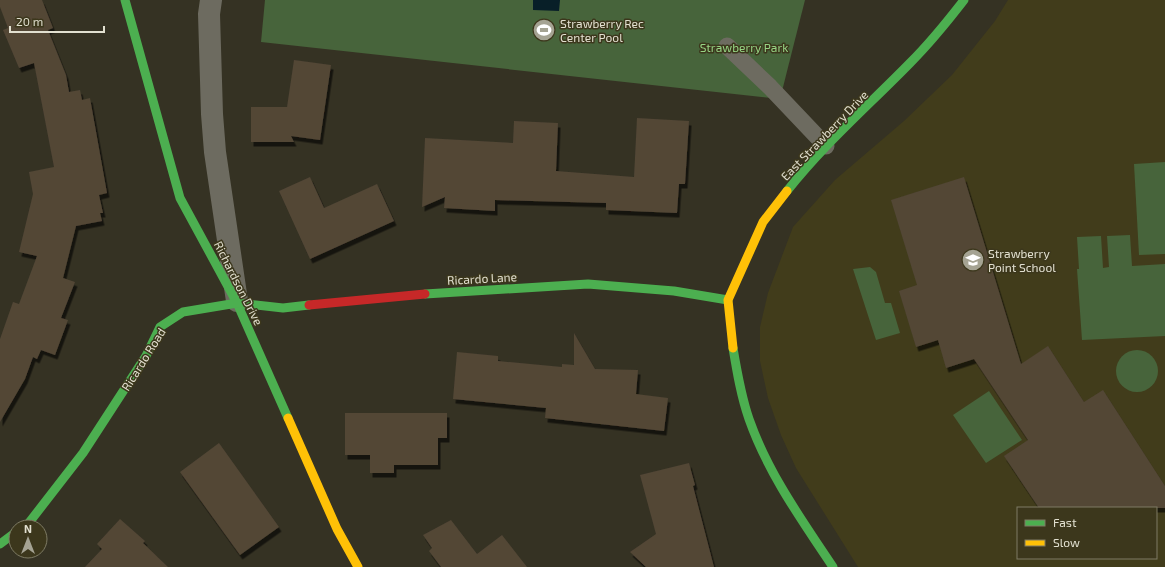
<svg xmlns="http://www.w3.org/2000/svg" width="1165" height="567" font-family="'Exo 2',sans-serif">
<defs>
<filter id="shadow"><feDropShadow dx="2.5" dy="4.5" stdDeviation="0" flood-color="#0009"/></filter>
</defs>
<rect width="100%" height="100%" fill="#353223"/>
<path fill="#413c1b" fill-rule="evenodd" d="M1008,0h157v567h-307l-62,-99 -15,-33 -13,-37 -8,-37v-34l8,-34 25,-66 42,-47 69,-59 48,-46 43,-54zM1018,508h138v50h-138z"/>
<g fill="#47643b">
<polygon points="265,0 805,0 780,99 261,42"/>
<polygon points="1165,162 1165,254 1139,255 1134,164"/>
<polygon points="1130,235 1132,266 1165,264 1165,336 1082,340 1077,269 1079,269 1077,237 1101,236 1103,268 1109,267 1107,236"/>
<polygon points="870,267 876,272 885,303 891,303 900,333 876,340 853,269"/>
<circle cx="1137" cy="371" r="21"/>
<polygon points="989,391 1022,440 986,463 953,415"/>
</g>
<polygon fill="#081f28" points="533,0 560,0 559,11 533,10"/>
<g fill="#524636" filter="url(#shadow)">
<polygon points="0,0 42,0 53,28 48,30 66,75 69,92 80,90 82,100 90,98 107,193 99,195 103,213 100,213 102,221 76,226 63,278 75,282 61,318 68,320 55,355 41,350 37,359 33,357 25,379 0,422 0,339 13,302 19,304 37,256 19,252 33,194 29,172 54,167 34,63 19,68 3,30 8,28 0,7"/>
<polygon points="294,60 331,65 320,140 291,136 294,142 251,142 251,107 287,107"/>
<polygon points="637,118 689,121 685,184 679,184 677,213 606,210 606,203 495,200 495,211 444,208 445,197 422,207 425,138 513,143 514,121 558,123 556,171 634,177"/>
<polygon points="310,177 324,208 377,184 394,221 310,259 279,191"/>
<polygon points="964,177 1021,364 1048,346 1084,402 1103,390 1165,486 1165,508 1039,508 1004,456 1028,440 974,359 946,368 938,340 916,347 899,291 917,285 891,200"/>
<polygon points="574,333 595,369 638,370 636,394 668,398 664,431 545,418 546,408 453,399 457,352 498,356 498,361 562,367 562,364 574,365"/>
<polygon points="345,413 447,413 447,438 438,438 438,465 394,465 394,473 370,473 370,455 345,455"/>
<polygon points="219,443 279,527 240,555 180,472"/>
<polygon points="689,463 695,485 693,486 714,567 646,567 630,552 656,534 640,475"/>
<polygon points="120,519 145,541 143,543 168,567 85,567 102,549 97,544"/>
<polygon points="451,520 477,554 502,535 527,567 441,567 429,551 432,548 423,535"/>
</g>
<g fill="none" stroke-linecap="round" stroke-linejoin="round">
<polyline stroke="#6d6b60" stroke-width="17" points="727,46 770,87 826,146"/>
<polyline stroke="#6d6b60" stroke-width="22" points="211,0 209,14 212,114 215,152 237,301"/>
<g stroke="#4caf50" stroke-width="9">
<polyline points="125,0 180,198 237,303 288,418"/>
<path d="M787,191c37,-47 82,-86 123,-128 20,-20 37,-41 54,-63"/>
<polyline points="425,294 588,284 674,291 728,300"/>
<path d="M733,348c4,24 8,48 16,71 19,54 52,100 84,148"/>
<polyline points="24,527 28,524 83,453 146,356 160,327 183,312 237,303 283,308 309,305"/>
<polyline points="0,544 16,532"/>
</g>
<g stroke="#ffc107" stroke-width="9">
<polyline points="733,348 728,300 763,222 787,191"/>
<polyline points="288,418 337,529 358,567"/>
</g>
<polyline stroke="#c62828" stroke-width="9" points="309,305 425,294"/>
</g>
<defs>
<g id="stadium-disc" transform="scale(1.15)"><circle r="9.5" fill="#a5a393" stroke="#3c371c"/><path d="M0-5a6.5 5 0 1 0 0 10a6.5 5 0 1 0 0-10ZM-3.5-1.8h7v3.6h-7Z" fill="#fff"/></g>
<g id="school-disc" transform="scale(1.15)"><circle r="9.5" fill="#a5a393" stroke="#3c371c"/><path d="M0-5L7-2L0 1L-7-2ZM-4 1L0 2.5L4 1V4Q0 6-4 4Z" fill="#fff"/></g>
</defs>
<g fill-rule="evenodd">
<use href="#stadium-disc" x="544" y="30"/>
<use href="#school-disc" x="973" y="260"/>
</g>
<g text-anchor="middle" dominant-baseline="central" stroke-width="3" stroke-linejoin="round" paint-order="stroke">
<g font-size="12" fill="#e2e0d0" stroke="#3c371c" text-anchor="start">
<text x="560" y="23">Strawberry Rec<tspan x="560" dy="14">Center Pool</tspan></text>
<text x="988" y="253">Strawberry<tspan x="988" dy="14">Point School</tspan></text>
</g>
<g font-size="12" fill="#97d585" stroke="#3c371c">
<text x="744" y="47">Strawberry Park</text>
</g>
<g font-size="12" fill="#e2e0d0" stroke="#3c371c">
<text transform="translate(824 135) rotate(-46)">East Strawberry Drive</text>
<text transform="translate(482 278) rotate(-3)">Ricardo Lane</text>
<text transform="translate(239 283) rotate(63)">Richardson Drive</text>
<text transform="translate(143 359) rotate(-58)">Ricardo Road</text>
</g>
</g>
<rect x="1017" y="507" width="140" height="52" fill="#3c371c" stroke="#7e7b64"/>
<rect x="1025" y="520" width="20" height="6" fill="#4caf50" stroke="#7e7b64"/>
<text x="1053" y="527" font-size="12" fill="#e2e0d0">Fast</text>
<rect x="1025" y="540" width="20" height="6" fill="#ffc107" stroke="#7e7b64"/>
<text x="1053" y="547" font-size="12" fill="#e2e0d0">Slow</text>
<g transform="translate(28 539)"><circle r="19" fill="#3c371c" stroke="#7e7b64"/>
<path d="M0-3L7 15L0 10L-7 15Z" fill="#a5a393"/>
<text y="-6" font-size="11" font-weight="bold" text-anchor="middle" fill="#e2e0d0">N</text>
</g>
<path d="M10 26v6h94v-6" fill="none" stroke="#e2e0d0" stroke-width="2"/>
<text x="16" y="26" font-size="12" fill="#e2e0d0" stroke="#3c371c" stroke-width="3" paint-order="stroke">20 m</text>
</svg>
